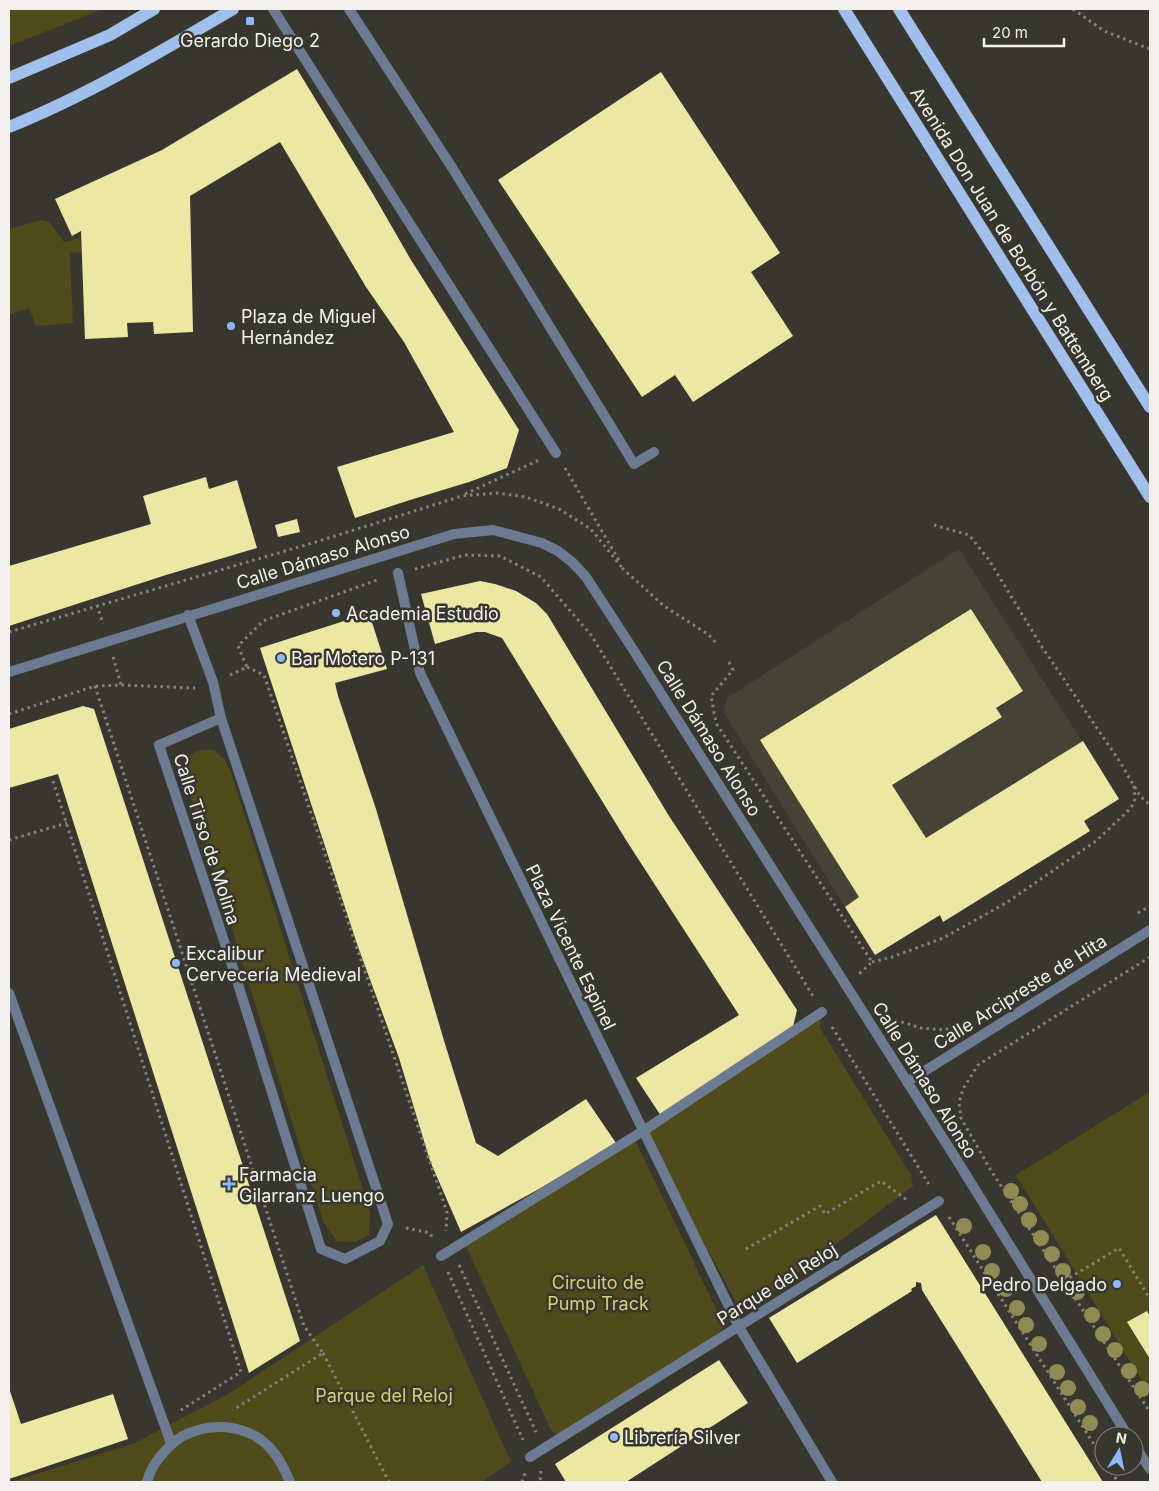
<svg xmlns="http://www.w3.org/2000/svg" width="1159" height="1491" font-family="Inter,sans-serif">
<rect width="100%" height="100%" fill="#37372f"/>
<polygon fill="#444336" points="959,549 1119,799 1084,821 1090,831 943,922 939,915 875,955 724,713 727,698"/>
<g fill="#4f4b1a">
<polygon points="9,9 103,9 9,46"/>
<polygon points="41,220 49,222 64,242 80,238 81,252 70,253 73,323 36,326 29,308 9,315 9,229"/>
<polygon points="198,750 214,750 224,759 231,772 370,1212 369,1235 355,1242 336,1241 323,1221 185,779 185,761"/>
<polygon points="822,1012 820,1028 911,1175 913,1186 746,1312 736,1302 643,1131"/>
<polygon points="1150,1092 1150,1394 1016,1175"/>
<polygon points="630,1139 636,1142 722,1321 720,1338 562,1437 552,1432 464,1242"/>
<polygon points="423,1265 511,1462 481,1482 11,1482 135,1443 230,1393"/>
</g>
<g fill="#ece7a3">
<polygon points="297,69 373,194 411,260 519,430 507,468 469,482 410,500 355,518 337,467 454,432 404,342 366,287 280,142 190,196 193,332 154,334 153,322 127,323 128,337 85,339 81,231 72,236 55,199 162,150"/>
<polygon points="661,72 780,253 751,272 793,336 693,402 675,375 642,397 498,180"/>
<polygon points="206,477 209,489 237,480 257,548 166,575 9,626 9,566 151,524 143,496"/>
<polygon points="297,519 300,532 278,537 275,525"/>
<polygon points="480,581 495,584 516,591 536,603 547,614 669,816 797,1010 792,1031 661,1116 636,1078 739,1015 626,840 502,638 485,632 476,632 435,644 421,594"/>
<polygon points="971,609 1023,691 996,708 1002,717 892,785 926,838 1083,741 1119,799 1084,821 1090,831 943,922 940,915 875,955 845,907 859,897 760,740"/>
<polygon points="369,613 387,669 335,683 338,696 376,809 445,1044 476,1143 498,1156 586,1099 616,1143 539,1189 461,1232 430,1161 399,1058 358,947 260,648"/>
<polygon points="83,706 94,709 300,1341 249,1373 58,774 9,788 9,729"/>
<polygon points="936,1215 1103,1482 1042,1482 922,1290 921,1283 916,1282 916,1286 911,1289 912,1291 797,1363 769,1318"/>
<polygon points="1147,1311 1150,1317 1150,1359 1127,1322"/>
<polygon points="719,1360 748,1403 626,1482 566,1482 555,1464"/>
<polygon points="9,1388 21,1424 113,1394 128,1439 9,1479"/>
</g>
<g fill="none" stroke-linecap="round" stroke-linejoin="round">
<g stroke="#84837d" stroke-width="3" stroke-dasharray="2.5 4" stroke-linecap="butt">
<polyline points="1073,9 1104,31 1150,49"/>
<polyline points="565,468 620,562"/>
<polyline points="465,494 539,460"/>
<polyline points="934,525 969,535 989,560 1042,647 1120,762 1140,796 1150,805"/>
<polyline points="622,568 664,606 709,635 716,643"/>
<polyline points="415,569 465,555 500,556 541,577 591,635 813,996"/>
<polyline points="97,605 103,624"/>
<polyline points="9,632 319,541 462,496 497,493 526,497 559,509 591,529 623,569"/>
<polyline points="113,657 121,685"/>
<polyline points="729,662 733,670 711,696 716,723 872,962 859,974"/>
<polyline points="247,667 264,675 447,1212 446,1231"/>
<polyline points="230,675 247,667 238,646 263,621 380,579"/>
<polyline points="95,686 304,1326 323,1353 233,1410"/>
<polyline points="9,714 95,686 121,685 195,688"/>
<polyline points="53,781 241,1372 178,1412"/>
<polyline points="9,840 67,823"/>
<polyline points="1138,913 1150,906"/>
<polyline points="1150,957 978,1065 963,1089 959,1103 961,1118 990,1169 1150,1412"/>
<polyline points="872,962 892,957 943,938 1006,903 1096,841 1131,808 1135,799 1134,786"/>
<polyline points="889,1018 921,1028 944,1030 957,1026 958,1028"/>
<polyline points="832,1027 930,1186"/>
<polyline points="949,1217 1104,1460"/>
<polyline points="406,1228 430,1233 433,1239"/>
<polyline points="746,1249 820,1206 825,1214 881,1181 907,1200"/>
<polyline points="459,1265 536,1432"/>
<polyline points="448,1272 523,1440"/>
<polyline points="1064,1281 1119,1248 1150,1299"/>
<polyline points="323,1353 389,1482"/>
<polyline points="1108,1466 1118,1482"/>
<polyline points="541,1471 540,1478 542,1482"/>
<polyline points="522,1482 525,1473"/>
</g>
<polyline stroke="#6c7b92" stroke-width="10" points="349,9 453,169 634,464 654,452"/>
<g stroke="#6c7b92" stroke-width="10">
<polyline points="273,9 556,453"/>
<polyline points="398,573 420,673 739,1327 832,1482"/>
<polyline points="188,615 213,682 221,718 388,1224 380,1241 345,1259 321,1249 232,965 159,745 221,718"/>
<polyline points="9,672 454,534 493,530 542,543 558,551 572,562 586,577 634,651 953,1154 1128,1436"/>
<polyline points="9,993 171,1443"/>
<polyline points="907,1082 1150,930"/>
<polyline points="441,1256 643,1131 822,1012"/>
<polyline points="1134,1444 1150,1469"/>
<polyline points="530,1457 939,1201"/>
<path d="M147,1482c3,-12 10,-23 19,-32 26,-30 79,-31 105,-1 9,10 14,21 19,33"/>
</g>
<g stroke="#a1bfed" stroke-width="12">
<polyline points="844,9 1150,497"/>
<polyline points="899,9 1150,407"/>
<polyline points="9,78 110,35 154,9"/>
<path d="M9,127c79,-32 151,-75 224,-118"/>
</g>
</g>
<g fill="#908b53">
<circle cx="1011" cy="1191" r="8"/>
<circle cx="1020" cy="1204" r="8"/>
<circle cx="1029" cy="1220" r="8"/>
<circle cx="964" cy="1226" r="8"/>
<circle cx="1041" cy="1238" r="8"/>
<circle cx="983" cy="1252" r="8"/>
<circle cx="1052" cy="1254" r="8"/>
<circle cx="992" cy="1271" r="8"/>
<circle cx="1063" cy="1271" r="8"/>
<circle cx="1006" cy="1289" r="8"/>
<circle cx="1077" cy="1292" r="8"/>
<circle cx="1017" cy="1308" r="8"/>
<circle cx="1092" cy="1315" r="8"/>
<circle cx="1026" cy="1325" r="8"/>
<circle cx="1103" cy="1334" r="8"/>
<circle cx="1039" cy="1344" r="8"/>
<circle cx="1115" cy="1350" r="8"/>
<circle cx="1129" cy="1371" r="8"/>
<circle cx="1057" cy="1372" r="8"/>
<circle cx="1068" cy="1388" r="8"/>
<circle cx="1142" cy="1389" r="8"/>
<circle cx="1078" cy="1407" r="8"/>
<circle cx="1090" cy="1423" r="8"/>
</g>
<g fill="#8db9fc" stroke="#37372f" stroke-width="2">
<rect x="245" y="16" width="10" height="10" rx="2.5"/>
<circle cx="231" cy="326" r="5"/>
<circle cx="336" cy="613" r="5"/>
<circle cx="281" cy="658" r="5"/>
<circle cx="176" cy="963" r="5"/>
<path d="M226.5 1176.5h5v5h5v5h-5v5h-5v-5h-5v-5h5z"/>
<circle cx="1117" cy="1284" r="5"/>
<circle cx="614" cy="1437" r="5"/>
</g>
<g text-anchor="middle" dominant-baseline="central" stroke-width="5" stroke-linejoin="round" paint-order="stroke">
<g font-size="18" fill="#f2f1ed" stroke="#37372f" text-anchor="start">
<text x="250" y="40" text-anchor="middle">Gerardo Diego 2</text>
<text x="241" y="316">Plaza de Miguel<tspan x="241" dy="21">Hernández</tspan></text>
<text x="346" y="613">Academia Estudio</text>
<text x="291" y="658">Bar Motero P-131</text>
<text x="186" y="953">Excalibur<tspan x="186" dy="21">Cervecería Medieval</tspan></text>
<text x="239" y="1174">Farmacia<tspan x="239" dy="21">Gilarranz Luengo</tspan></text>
<text x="1107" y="1284" text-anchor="end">Pedro Delgado</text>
<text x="624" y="1437">Librería Silver</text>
</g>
<g font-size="18" fill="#f2f1ed" stroke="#37372f">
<text transform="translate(1012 244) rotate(58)">Avenida Don Juan de Borbón y Battemberg</text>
<text transform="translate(323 557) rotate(-17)">Calle Dámaso Alonso</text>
<text transform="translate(709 738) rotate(58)">Calle Dámaso Alonso</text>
<text transform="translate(207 839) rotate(72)">Calle Tirso de Molina</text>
<text transform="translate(571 947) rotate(64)">Plaza Vicente Espinel</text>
<text transform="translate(1020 992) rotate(-32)">Calle Arcipreste de Hita</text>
<text transform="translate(925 1080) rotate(58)">Calle Dámaso Alonso</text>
<text transform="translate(777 1284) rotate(-32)">Parque del Reloj</text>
</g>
<g font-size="18" fill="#d8d071" stroke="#37372f">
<text x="598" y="1282">Circuito de<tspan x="598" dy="21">Pump Track</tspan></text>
<text x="384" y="1395">Parque del Reloj</text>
</g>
</g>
<rect width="1159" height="1491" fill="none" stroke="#f2f1ed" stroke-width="20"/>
<g transform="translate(1119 1451) rotate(10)"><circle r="24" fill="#37372f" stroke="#82817b"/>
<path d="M0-4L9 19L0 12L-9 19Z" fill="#8db9fc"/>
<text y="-8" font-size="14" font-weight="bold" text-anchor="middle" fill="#f2f1ed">N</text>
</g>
<path d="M984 38v8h80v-8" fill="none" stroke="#f2f1ed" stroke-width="2.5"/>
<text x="992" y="38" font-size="15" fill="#f2f1ed" stroke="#37372f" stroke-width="4" paint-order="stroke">20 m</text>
</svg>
